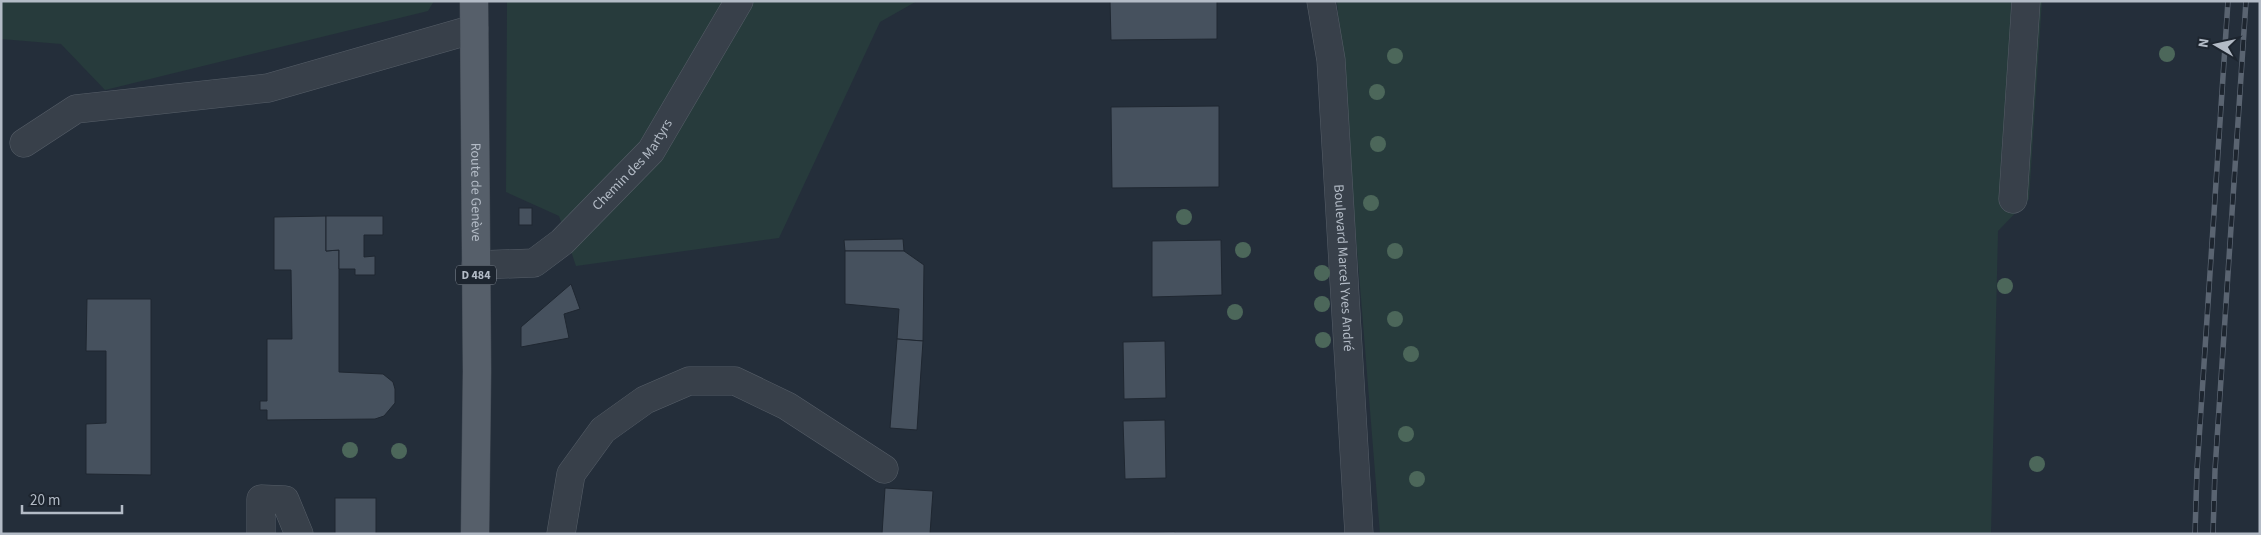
<svg xmlns="http://www.w3.org/2000/svg" width="2261" height="535" font-family="'Source Sans 3',sans-serif">
<rect width="100%" height="100%" fill="#242e3a"/>
<g fill="#273b3c">
<polygon points="1,1 434,1 428,11 105,90 61,44 1,39"/>
<polygon points="507,1 917,1 880,22 779,238 576,266 559,216 506,192"/>
<polygon points="1337,1 2042,1 2029,199 1998,231 1991,534 1380,534"/>
</g>
<g fill="#46515e" stroke="#1f2731">
<polygon points="1110,1 1217,1 1217,39 1111,40"/>
<polygon points="1219,106 1219,187 1112,188 1111,107"/>
<rect x="519" y="208" width="13" height="17"/>
<polygon points="326,216 326,251 339,250 339,372 383,374 393,382 395,389 395,403 384,416 375,419 267,420 267,410 260,410 260,401 267,401 267,339 292,339 291,270 274,270 274,217"/>
<polygon points="326,216 383,216 383,235 364,235 364,257 375,256 375,275 355,275 355,269 339,269 339,250 326,251"/>
<polygon points="903,239 904,251 845,251 844,240"/>
<polygon points="1221,240 1222,295 1152,297 1152,241"/>
<polygon points="845,251 904,251 924,265 923,341 897,339 899,309 845,304"/>
<polygon points="571,284 580,309 564,314 569,338 521,347 521,327"/>
<polygon points="87,299 151,299 151,475 86,474 86,424 106,423 106,351 86,351"/>
<polygon points="897,339 923,341 917,430 890,428"/>
<polygon points="1165,341 1166,398 1124,399 1123,342"/>
<polygon points="1165,420 1166,478 1125,479 1123,421"/>
<polygon points="885,488 933,491 930,534 882,534"/>
<rect x="335" y="498" width="41" height="36"/>
<polygon points="1175,532 1175,534 1133,534 1133,533"/>
</g>
<g fill="none" stroke-linecap="round" stroke-linejoin="round">
<g stroke="#565e68" stroke-width="29">
<g id="minor">
<path id="s1" d="M1321,1l10,59 28,474"/>
<polyline points="24,143 76,109 268,88 474,29"/>
<polyline points="2013,199 2026,1"/>
<path id="s2" d="M476,265l58,-2 28,-21 89,-91 88,-150"/>
<polyline points="261,534 261,499 285,500 299,534"/>
<polyline points="561,534 571,474 603,430 645,400 689,381 735,381 787,406 884,469"/>
</g>
</g>
<g stroke="#414953" stroke-width="29">
<g id="major">
<path id="s3" d="M474,1l3,370 -2,163"/>
</g>
</g>
<use href="#minor" stroke="#38404a" stroke-width="28"/>
<use href="#major" stroke="#565f6a" stroke-width="28"/>
<g stroke="#5a6471" stroke-width="5.5">
<g id="rail">
<polyline points="2195,534 2197,470 2228,1"/>
<polyline points="2213,534 2215,470 2246,1"/>
</g>
</g>
<use href="#rail" stroke="#1d252f" stroke-width="4" stroke-dasharray="11" stroke-linecap="butt"/>
</g>
<g fill="#4c675a">
<circle cx="2167" cy="54" r="8"/>
<circle cx="1395" cy="56" r="8"/>
<circle cx="1377" cy="92" r="8"/>
<circle cx="1378" cy="144" r="8"/>
<circle cx="1371" cy="203" r="8"/>
<circle cx="1184" cy="217" r="8"/>
<circle cx="1243" cy="250" r="8"/>
<circle cx="1395" cy="251" r="8"/>
<circle cx="1322" cy="273" r="8"/>
<circle cx="2005" cy="286" r="8"/>
<circle cx="1322" cy="304" r="8"/>
<circle cx="1235" cy="312" r="8"/>
<circle cx="1395" cy="319" r="8"/>
<circle cx="1323" cy="340" r="8"/>
<circle cx="1411" cy="354" r="8"/>
<circle cx="1406" cy="434" r="8"/>
<circle cx="350" cy="450" r="8"/>
<circle cx="399" cy="451" r="8"/>
<circle cx="2037" cy="464" r="8"/>
<circle cx="1417" cy="479" r="8"/>
</g>
<g text-anchor="middle" dominant-baseline="central" stroke-width="4.5" stroke-linejoin="round" paint-order="stroke">
<rect fill="#1d252f" stroke="#868e99" stroke-width="1" x="456" y="265.5" width="40" height="19" rx="4"/>
<g font-size="12" font-weight="bold" fill="#b3bbc6">
<text x="476" y="275">D 484</text>
</g>
<g font-size="14" fill="#b3bbc6" stroke="#1d252f">
<text stroke="none"><textPath href="#s2" startOffset="198">Chemin des Martyrs</textPath></text>
<text stroke="none"><textPath href="#s3" startOffset="191">Route de Genève</textPath></text>
<text stroke="none"><textPath href="#s1" startOffset="268">Boulevard Marcel Yves André</textPath></text>
</g>
</g>
<rect width="2261" height="535" fill="none" stroke="#b3bbc6" stroke-width="5"/>
<g transform="translate(2216 45) rotate(279)" stroke="#1d252f" stroke-width="4" paint-order="stroke">
<path d="M0-4L9 19L0 12L-9 19Z" fill="#b3bbc6"/>
<text y="-8" font-size="14" font-weight="bold" text-anchor="middle" fill="#b3bbc6">N</text>
</g>
<path d="M22 505v8h100v-8" fill="none" stroke="#b3bbc6" stroke-width="2.5"/>
<text x="30" y="505" font-size="15" fill="#b3bbc6" stroke="#1d252f" stroke-width="4" paint-order="stroke">20 m</text>
</svg>
